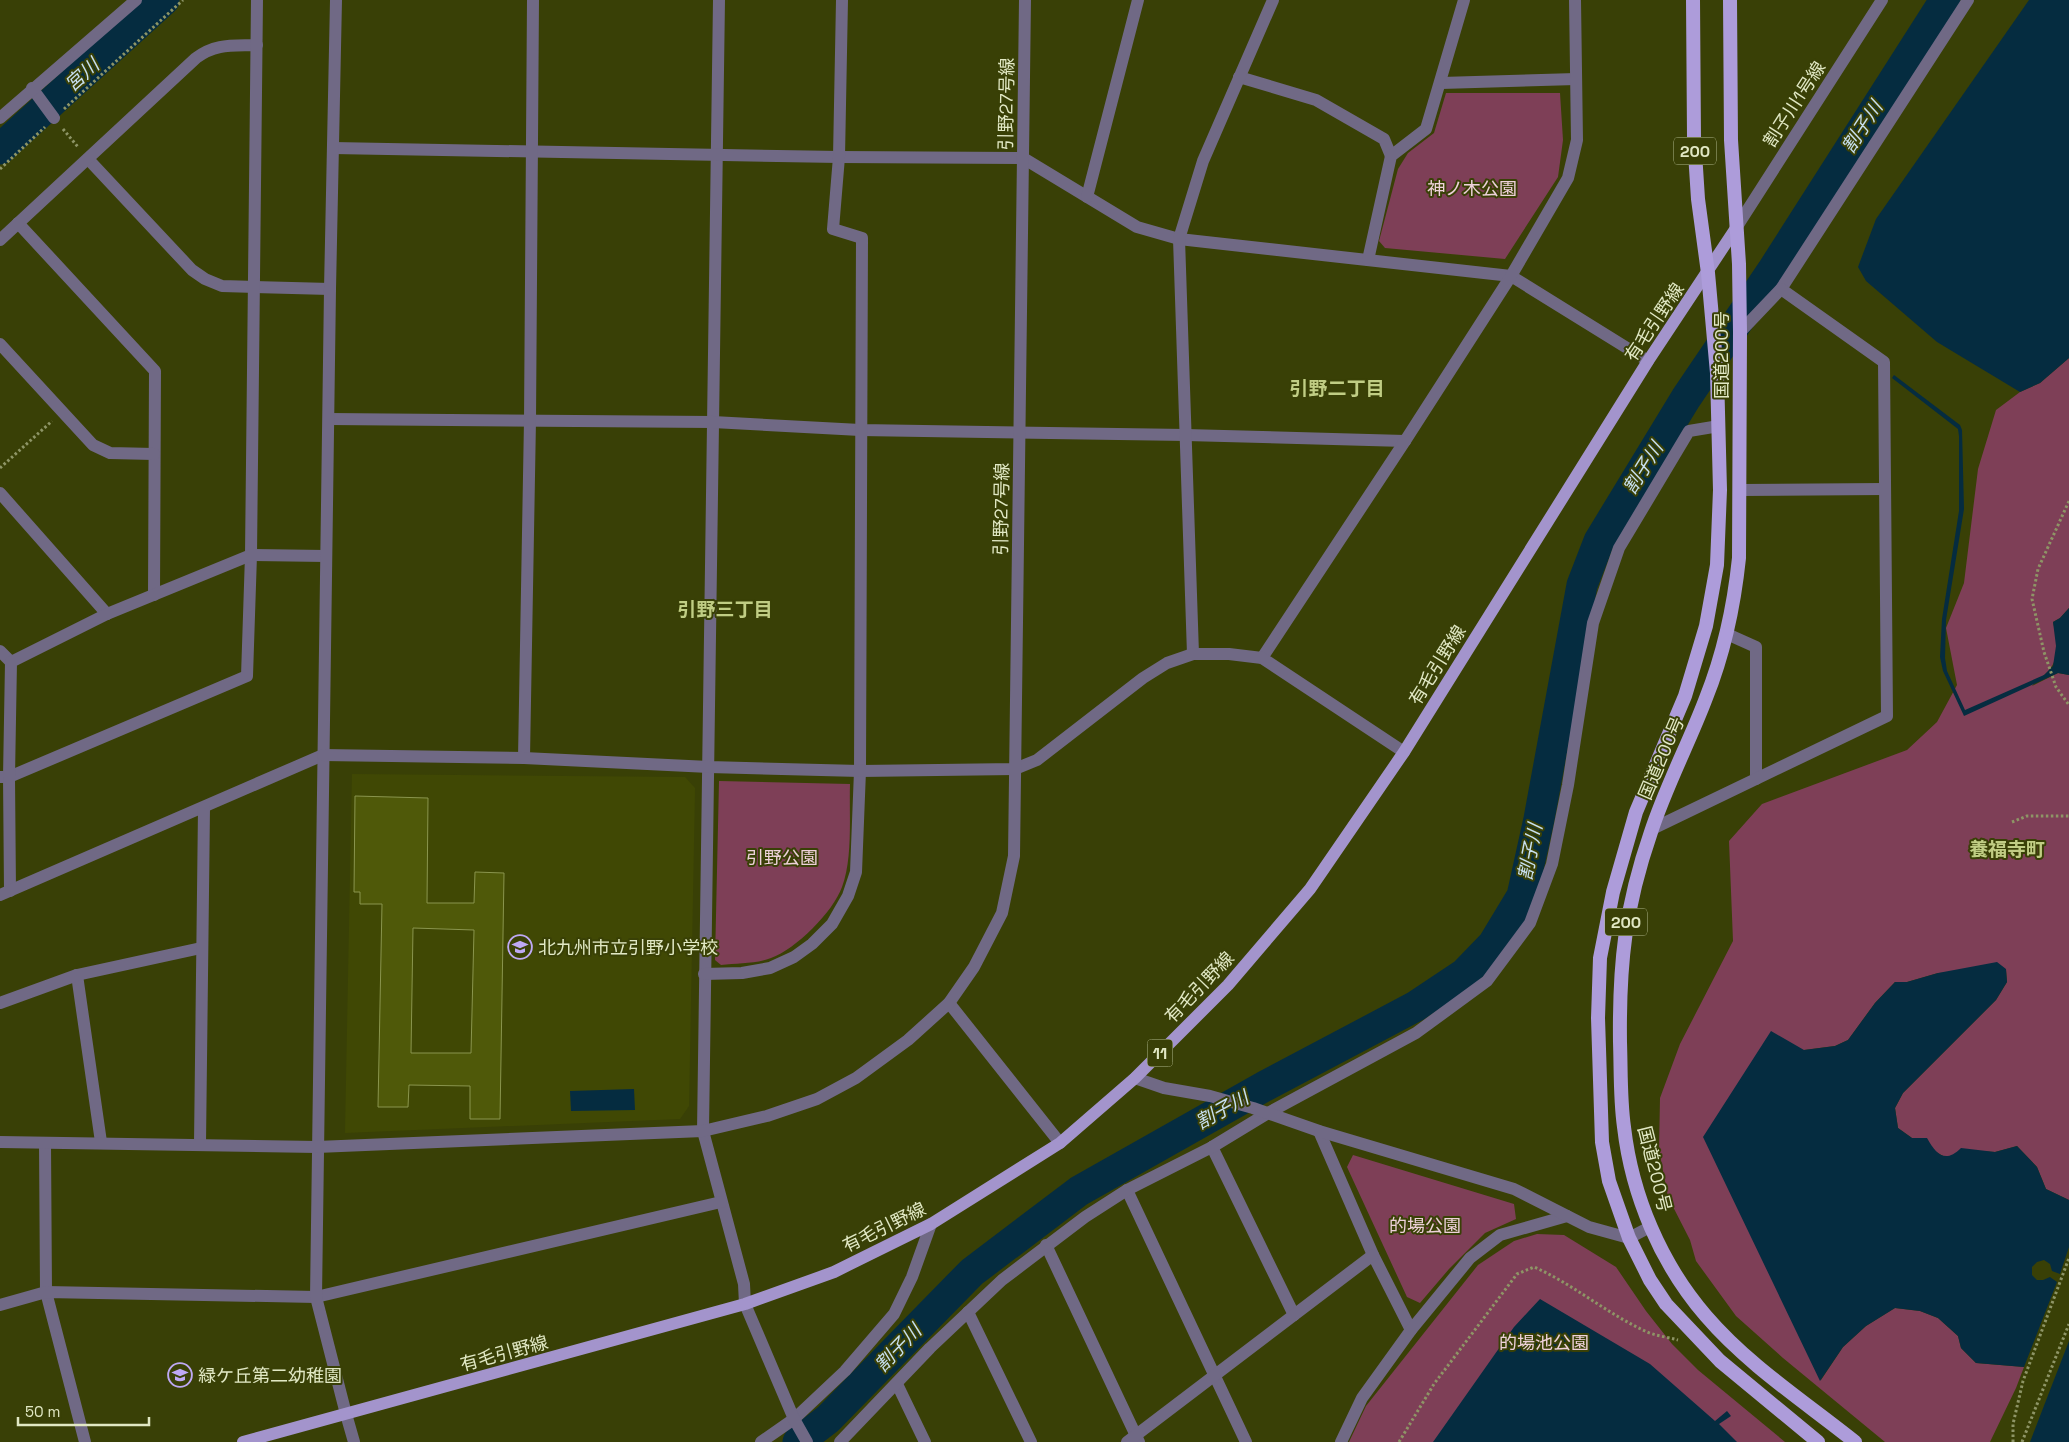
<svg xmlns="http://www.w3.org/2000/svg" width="2069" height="1442" font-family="'Space Grotesk','Noto Sans JP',sans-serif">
<rect width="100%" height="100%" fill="#394006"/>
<polygon fill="#404804" points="352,774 685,777 695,788 689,1106 680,1119 345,1133"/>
<g fill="#7e3f57">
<polygon points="1446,93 1560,93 1563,140 1558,177 1505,259 1385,248 1379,241 1398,169 1408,153 1434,133"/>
<path d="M2069,358v250l-9,10 -7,4c3,13 7,32 -1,44 -5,9 -14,12 -20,20l26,-13 11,2v525l-23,-11 -9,-22 -20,-21 -22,6 -17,-1 -33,6 -11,-6 -8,-13h-14l-14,-10 -3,-20 8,-15 93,-93 11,-18 -1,-12 -68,3 -31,9h-12l-20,21 -27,37 -13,6 -31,4 17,330 22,-33 23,-21 29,-18 25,3 18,7 20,18 3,12 15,15 48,4 -8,21 -26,54h-105l-102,-84 -47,-42 -40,-55 -6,-21 -22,-43 -9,-47 1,-52 20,-54 53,-103 -4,-100 33,-37 145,-54 30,-28 20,-37 -11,-57 18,-45 14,-114 18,-59 24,-18 20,-9z"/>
<path d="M719,781l131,3c-1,31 3,74 -8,103 -9,25 -46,62 -71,71 -15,6 -34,5 -50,7l-6,-5z"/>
<polygon points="1353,1155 1514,1204 1516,1219 1485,1233 1449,1269 1420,1303 1407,1297 1347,1167"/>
<polygon points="1537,1234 1564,1235 1616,1267 1646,1311 1672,1344 1698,1370 1785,1442 1349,1442 1366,1406 1478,1265 1514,1241"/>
</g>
<g fill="#052c40">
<polygon points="2029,0 2069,0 2069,358 2040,383 2020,392 1937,342 1866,281 1858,267 1876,219"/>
<polygon points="1894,375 1960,425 1962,430 1964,509 1946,620 1945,658 1947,671 1965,710 2044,675 2053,666 2056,646 2053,622 2060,618 2069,608 2069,675 2058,673 1964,716 1943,671 1940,657 1942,619 1959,511 1959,436 1958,429 1892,378"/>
<path d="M1997,962l9,7 1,13 -11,18 -93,93 -8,15 3,20 14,10h15c9,16 18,26 34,10l34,4 22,-6 20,21 9,22 23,11v47l-9,27 -8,-3 -2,-7 -6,-4 -7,2 -5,5v8l5,5h6l7,-3 7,5 -33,85 -48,-4 -15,-15 -3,-12 -20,-18 -18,-7 -25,-3 -29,18 -23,21 -23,34 -117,-244 68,-106 33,19 31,-4 13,-6 27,-37 20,-21h12l31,-9z"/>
<polygon points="634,1089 635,1110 571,1111 570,1091"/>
<polygon points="1540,1299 1650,1364 1715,1421 1727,1411 1731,1416 1719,1424 1737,1442 1433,1442 1514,1327"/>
<polygon points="2069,1341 2069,1442 2030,1442"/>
</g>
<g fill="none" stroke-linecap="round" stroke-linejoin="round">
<g stroke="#052c40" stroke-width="31">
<polyline points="0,149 164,0"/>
<polyline points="798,1442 828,1419 972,1272 1079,1191 1265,1086 1416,1006 1464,974 1493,944 1522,896 1539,819 1582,585 1599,541 1686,398 1772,271 1945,0"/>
</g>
</g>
<path fill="#4f5909" stroke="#8a954e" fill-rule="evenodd" d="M355,796l73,2 -1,105h47l1,-31 29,1 -4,246h-30v-33l-61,-1 -1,22h-30l4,-203h-22v-12h-6zM413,928l61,2 -3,123h-60z"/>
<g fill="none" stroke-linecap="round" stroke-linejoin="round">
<g stroke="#8e9566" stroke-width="3" stroke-dasharray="2.5 2.5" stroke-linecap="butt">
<polyline points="64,109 183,0"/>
<polyline points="63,129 78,147"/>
<polyline points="0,169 45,127"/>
<polyline points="0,468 52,421"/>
<polyline points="2069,501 2038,569 2032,599 2044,652 2056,687 2069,705"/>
<polyline points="2012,822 2027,816 2069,816"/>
<path d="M1399,1442l35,-58 83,-110 17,-7c39,17 72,46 111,64 10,5 23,6 33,9"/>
<polyline points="2013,1442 2013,1424 2023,1381 2069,1258"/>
<polyline points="2022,1442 2069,1324"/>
</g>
<g stroke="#706985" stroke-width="12">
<polyline points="719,0 703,1131 744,1284 745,1304"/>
<polyline points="1239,77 1316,100 1384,139 1391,156"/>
<polyline points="1441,83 1576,79"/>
<polyline points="32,88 54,118"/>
<polyline points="333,148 839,157 1023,158 1137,227 1179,239 1511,276 1648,361"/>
<polyline points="88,159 192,270 205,279 222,286 330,289"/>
<polyline points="1087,197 1138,0"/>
<polyline points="18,223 155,371 154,595"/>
<path d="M0,240l196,-182c20,-15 37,-12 61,-13"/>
<polyline points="1368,260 1391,156 1426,129 1464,0"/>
<polyline points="1740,332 1781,289 1968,0"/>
<polyline points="0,344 93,445 110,453 154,454"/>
<polyline points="329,419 713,422 860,430 1186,435 1405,441"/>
<polyline points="1741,490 1885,489"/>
<polyline points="0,493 107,614"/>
<polyline points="1727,634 1756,647 1756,779"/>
<polyline points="0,651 11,662"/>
<polyline points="1193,654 1179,239 1203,161 1273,0"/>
<polyline points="1262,658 1405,441 1511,276 1568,178 1577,140 1575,0"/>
<polyline points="524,758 530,420 533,0"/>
<polyline points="0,777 9,777 247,676 251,555 257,0"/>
<polyline points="1652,829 1887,716 1884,362 1781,289"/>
<polyline points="10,891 9,777 11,662 107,614 251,555 326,556"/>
<polyline points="0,895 323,755"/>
<polyline points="704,974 742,973 770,968 794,957 812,944 832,924 848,896 856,872 860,771 862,238 833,229 839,157 842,0"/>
<polyline points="77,975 101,1142"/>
<polyline points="0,1003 77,975 201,948"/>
<polyline points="949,1003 1060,1143"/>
<polyline points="1319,1131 1373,1255 1411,1330"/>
<polyline points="45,1143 46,1292 85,1442"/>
<polyline points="200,1144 204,808"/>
<polyline points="1212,1147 1294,1315"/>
<polyline points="1127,1190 1246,1442"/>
<polyline points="1046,1245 1139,1442"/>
<polyline points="0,1305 46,1292 316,1297 721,1202"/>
<polyline points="968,1312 1031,1442"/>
<polyline points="897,1384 925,1442"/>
<polyline points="346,1414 354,1442"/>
<polyline points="761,1442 794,1419 845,1371 894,1314 912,1277 931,1224"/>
<polyline points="840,1442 930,1348 1002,1280 1085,1217 1127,1190 1212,1147 1268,1113 1416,1033 1487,981 1530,923 1552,864 1568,785 1593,623 1619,548 1689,431 1719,426"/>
<polyline points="1127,1442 1373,1255"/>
<polyline points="1341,1442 1362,1398 1411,1330 1470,1258 1500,1235 1567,1216"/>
</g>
<g stroke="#706985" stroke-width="12">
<polyline points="336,0 330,289 316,1297 346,1414"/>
<polyline points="0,118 136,0"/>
<polyline points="1736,228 1882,0"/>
<polyline points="323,755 524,758 709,767 860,771 1015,769 1037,760 1143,678 1167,663 1193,654 1229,654 1262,658 1404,752"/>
<polyline points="1135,1078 1164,1088 1210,1096 1253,1108 1319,1131 1514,1189 1589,1227 1629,1238 1650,1227"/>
<polyline points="0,1142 317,1147 703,1131 767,1116 817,1099 856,1078 908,1040 949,1003 974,967 1002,913 1014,856 1025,0"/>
<polyline points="745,1304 794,1419 807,1442"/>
</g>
<polyline stroke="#a394cc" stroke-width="12" points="243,1442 745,1304 834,1272 931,1224 1060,1143 1135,1078 1228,985 1310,889 1404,752 1648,361 1736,228"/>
<g stroke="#ad9cda" stroke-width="14">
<polyline points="1693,0 1694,137 1698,199 1708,273 1717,373 1720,490 1717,565 1706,626 1685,696 1636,812 1613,892 1600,958 1598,1018 1602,1142 1609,1181 1629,1238 1650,1280 1666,1304 1720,1361 1818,1442"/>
<path d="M1730,0l1,140 8,124 1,68 -1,226c-5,48 -15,95 -33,140 -17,45 -40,88 -55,134 -26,75 -32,132 -31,210 1,29 0,57 4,85 8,69 37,137 82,189 42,49 99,86 149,126"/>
</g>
</g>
<defs>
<g id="school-ring" transform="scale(1.25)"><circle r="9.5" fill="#394006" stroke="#bea9f4" stroke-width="1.5"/><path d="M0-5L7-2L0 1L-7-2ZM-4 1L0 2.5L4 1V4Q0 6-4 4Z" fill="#bea9f4"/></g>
</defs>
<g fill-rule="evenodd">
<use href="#school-ring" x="520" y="947"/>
<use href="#school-ring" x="180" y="1375"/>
</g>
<g text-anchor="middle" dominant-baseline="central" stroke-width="4" stroke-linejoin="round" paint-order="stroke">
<g fill="#394006" stroke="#afb68b" stroke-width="1">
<rect x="1674" y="137.5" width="42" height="27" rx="4"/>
<rect x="1605" y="908.5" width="42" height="27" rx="4"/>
<rect x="1147.5" y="1039.5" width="25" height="27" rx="4"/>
</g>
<g font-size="16" font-weight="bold" fill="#e1e8c4">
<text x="1695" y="151">200</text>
<text x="1626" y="922">200</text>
<text x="1160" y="1053">11</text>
</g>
<g font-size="18" fill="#e1e8c4" stroke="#394006">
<text transform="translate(1006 104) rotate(-89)">引野27号線</text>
<text transform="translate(1794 104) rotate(-57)">割子川1号線</text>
<text transform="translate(1654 322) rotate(-56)">有毛引野線</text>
<text transform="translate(1721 355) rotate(-90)">国道200号</text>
<text transform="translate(1001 509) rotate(-89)">引野27号線</text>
<text transform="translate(1437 665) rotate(-58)">有毛引野線</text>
<text transform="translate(1661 758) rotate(-67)">国道200号</text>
<text transform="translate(1199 987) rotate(-46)">有毛引野線</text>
<text transform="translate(1655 1169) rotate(76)">国道200号</text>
<text transform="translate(884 1227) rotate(-26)">有毛引野線</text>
<text transform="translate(504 1353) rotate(-15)">有毛引野線</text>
</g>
<g font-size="18" fill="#eed1da" stroke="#394006">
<text x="1472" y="188">神ノ木公園</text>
<text x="782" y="857">引野公園</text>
<text x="1425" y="1225">的場公園</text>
<text x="1544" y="1342">的場池公園</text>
</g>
<g font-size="18" fill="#e1e8c4" stroke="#394006" text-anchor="start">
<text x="538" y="947">北九州市立引野小学校</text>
<text x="198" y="1375">緑ケ丘第二幼稚園</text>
</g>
<g font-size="19" font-style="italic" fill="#c8e0f0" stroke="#394006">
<text transform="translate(82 75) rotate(-42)">宮川</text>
<text transform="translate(1862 127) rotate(-57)">割子川</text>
<text transform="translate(1643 468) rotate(-58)">割子川</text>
<text transform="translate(1530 852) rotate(-79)">割子川</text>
<text transform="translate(1222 1110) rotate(-29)">割子川</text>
<text transform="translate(898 1348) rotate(-46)">割子川</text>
</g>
<g font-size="19" font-weight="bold" fill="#c0cd84" stroke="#394006">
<text x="1337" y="388">引野二丁目</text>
<text x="725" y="609">引野三丁目</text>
<text x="2007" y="849">養福寺町</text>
</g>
</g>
<path d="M18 1417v8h131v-8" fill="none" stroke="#e1e8c4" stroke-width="2.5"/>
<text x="25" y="1417" font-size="15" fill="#e1e8c4" stroke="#394006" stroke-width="4" paint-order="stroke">50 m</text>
</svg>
